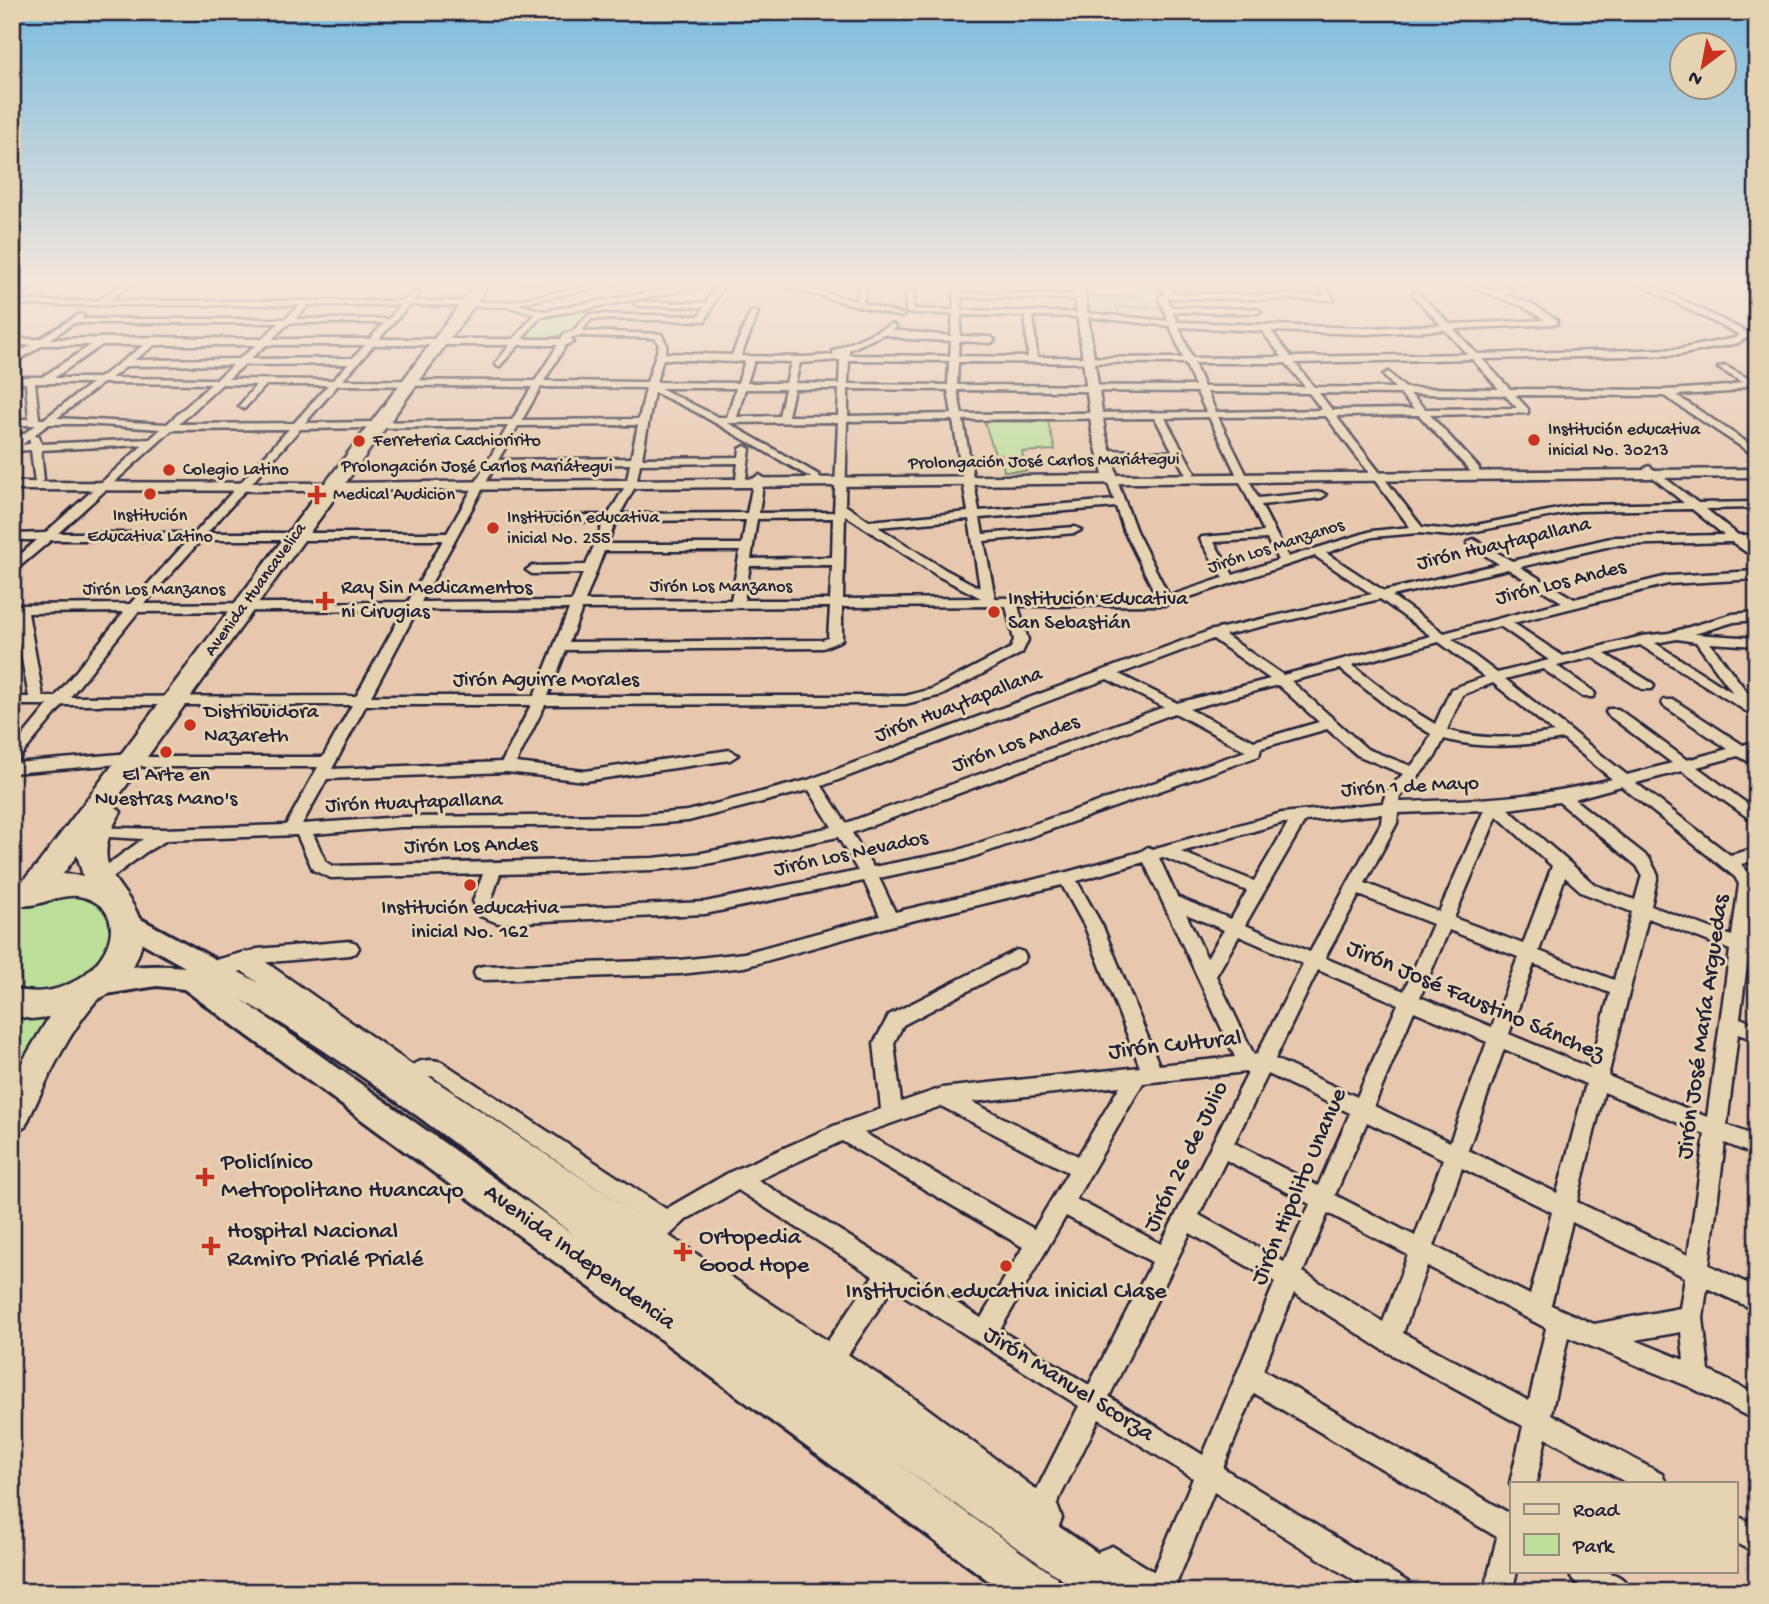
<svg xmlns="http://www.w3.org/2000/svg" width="1769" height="1604" font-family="'Gochi Hand',sans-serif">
<rect width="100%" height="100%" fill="#e7c8ae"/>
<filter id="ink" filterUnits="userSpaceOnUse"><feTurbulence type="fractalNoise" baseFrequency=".0143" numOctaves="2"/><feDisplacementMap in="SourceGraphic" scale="14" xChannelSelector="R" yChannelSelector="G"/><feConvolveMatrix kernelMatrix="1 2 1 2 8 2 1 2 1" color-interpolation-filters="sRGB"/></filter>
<g filter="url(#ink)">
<g fill="#bcdf99" stroke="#6f806a" stroke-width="2">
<polygon points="340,282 429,282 334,290"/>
<polygon points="1133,282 1159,282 1165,294 1159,297 1163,308 1117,307 1119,317 1091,314 1086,296 1138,297"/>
<polygon points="591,307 576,331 545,339 524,337 538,317"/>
<polygon points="984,421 1048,422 1055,450 1022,452 1026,471 1004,471 1001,454 995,454"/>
<path d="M73,893c46,17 43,30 34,73l-57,32 -29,-8 -2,-48 -6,-15v-12l9,-10z"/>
<polygon points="50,1017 12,1104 13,1018 33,1020"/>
</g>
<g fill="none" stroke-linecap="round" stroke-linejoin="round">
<g stroke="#22223b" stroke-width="5">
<g id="street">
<polygon points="12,282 39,282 40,283 36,285 12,285"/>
<path d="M125,282h10l-27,19h297l10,-9 4,2 -6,7 95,1 100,-20h18l-109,22 27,7 162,-29h19l-20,39 -114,-2 -9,12 79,3 6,11 -2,8 67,2 18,-42 4,-2 4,2 -17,43 62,1 30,-2v-4l59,-27 4,3 -5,3 60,6 2,-22 -47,-1 1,-31h8l-2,27 40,1 2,-28h8l-1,11 120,2 4,2 -4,2 -120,-2 -1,13 126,3 81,8 -9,-24 5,-3 -5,-12h8l4,11 154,3 -5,-10 -38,-3 42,-1 10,18 -167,-2 4,9 86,2 4,2 -4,2 -84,-1 4,10 188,6 76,-3 -28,-30 3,-4 34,33 95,-4 -21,-13 -65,-25h12l25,9 22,-9h12l-27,12 27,9 27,17v4l-103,5 23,25 202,-5 56,-11 5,-3 -106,-53h11l112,55v6l-11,-5 -8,5 -59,12 -197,4 28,30 156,1 63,-4 13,-4 -24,-14 7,-2 30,16 -25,10 -54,3 81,54v8l-93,-61 -149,-1 13,14v4l-98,2 49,53v4h-8l-52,-57 -83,1 86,111 29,3 127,-25 106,-2 -39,-32 -1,-2 5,-3 49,37 59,-1v6l-51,1 32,26h19v6l-10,1 10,8v10l-25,-18 -117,3 -95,22 54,32 94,-23 89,-5v8l-89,5 -155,39 50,33 79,-20 27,-3 64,-19 24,-2v8l-23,2 -40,12 63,4v8l-47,-3 46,61 1,14 -117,-73 -35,9 47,29 2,3 -2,3h-10l-50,-32 -35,9 36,25 2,3 -2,3h-10l-40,-28 -38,10 122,96 45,-12 -64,-48 -2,-3 2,-3h10l69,51 41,-11 -64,-43 -2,-3 2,-3h10l69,45 14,-4v10l-4,1 4,2v12l-19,-10 -41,11 60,44v13l-75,-53 -46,12 94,72 27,-7v12l-16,4 16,20 -8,59 8,3v14l-9,-3 -8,61 17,7v16l-19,-7 -11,91 30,12v19l-32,-13 -16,122 48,23v23l-50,-23 -4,30 6,53 48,24v26l-67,-34 -122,-50 -17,77 111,60 4,9h-39l-81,-45 -10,45h-24v5l-2,-5 13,-57 -143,-78 -86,-55 -31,77 249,145v56h5l-5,21h-28l13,-55 -243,-144 -31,75 185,114 4,10h-40l-158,-100 -41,100h-28l48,-114 -94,-59 -53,106 -9,4 -9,-4 -4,-9 4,-9 51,-101 -187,-118 -56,85 -9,3 -9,-3 -3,-9 3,-9 55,-79 -135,-86 -51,29 -34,32 -8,3 -8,-3 -3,-8 3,-8 13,-11 -218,-148 -6,1 -16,9 -7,-2 -3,-6c8,-16 26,-21 42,-16l224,147 64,-37 106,-47 45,-16 -7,-66 15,-28 128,-65 6,2 3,5 -3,5 -120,63 -9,18 7,59 41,-14 198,-21 -55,-140 -23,-42 -172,41 -146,41 -64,7 -197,6 -7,-2 -2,-5 2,-5 7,-2 197,-6 64,-7 136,-37 -16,-35 -159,33 -207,9 -18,-7 -7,-15 10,-27 -152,4 -18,-8 -16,-35 -130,5 -21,12 -41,31h-12l-2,-4 2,-4 50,-36 -52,-3 -8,-5 2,-4 79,2 122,-4 32,-58h-173l-14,-4 -119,10v-24l36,-44h-36v-8h17l-17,-92 118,-1 58,-64h-137l-39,33v-11l25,-22h-25v-6l33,-1 98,-88 -102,5 3,31 -9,2 -4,-33 -19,1v-9l24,-17h-24v-6h17l-3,-36h-14v-6h30l49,-32h-48l-31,19v-7l19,-12h-19v-6h27l41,-25 4,2 -2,3h203l15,-14h-288v-4h85zM715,285l-9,18 -68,-1 -4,2 4,2 66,1 -5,9 -110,-2 -16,17 -9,3 -3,5h-39l18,-22zM309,305h91l-11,14h-94zM409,305l101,2 24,7 -20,25h-135zM961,315l64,1 3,41 -70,-1 1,-15 32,2 4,-3 -4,-3 -31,-1zM1033,316l54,1 83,9 13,32 -146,-1zM74,323h205l-17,16 -106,-2 -106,2zM289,323h95l-14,16h-98zM1179,327l83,4 20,26 -90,1zM1445,330l22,24 -176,3 -20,-26 94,3zM884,334l22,5 45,2 -1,15 -101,-1v-5zM577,336l78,2 4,7 -12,37 -103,-1 22,-36 8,-3 -4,-4zM102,345h42l-45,33h-45zM155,345h101l-17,14 -105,1zM266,345h99l-12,13 -103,1zM374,345h136l-15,19 4,3 20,-22h39l-23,36 -192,-1zM663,359l72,3 10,-1 -7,22 -82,-1zM1472,359l27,30 -94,-1 -17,-16 -5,3 12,13 -81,-1 -19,-24zM840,360l-1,24 -44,-1 5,-20zM849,360l100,1 -1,24 -100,-1zM754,361l37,1 -5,21h-39zM958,362l227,1 10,23 -238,-1zM1194,363h92l19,24h-101zM348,364l-15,16 -105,-1 16,-14zM233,365l-16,14 -106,-1 16,-12zM35,383h57l-48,36h-5zM103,383l108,1 -44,40 -110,-6zM222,384l34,1 -17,21 5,3 22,-24h62l-34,38 -115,1zM338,385l194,2 -20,33 -207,3zM541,387l105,1 -7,31 -117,1zM660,388h76l-9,29h-9zM745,389h40l-6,27 -42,1zM794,389h45l-1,27h-50zM848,389l100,1 4,24 -104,2zM957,390l240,2 9,20 -244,2zM654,392l42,20 119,68 4,-1v-4l-91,-52 110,-1 -4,90 -75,1 5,-35 -5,-3 -5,3 -7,35 -127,1 16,-29 4,-21 98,-1 -2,15 5,3 5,-3 4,-29 -5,-3 -5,3 -1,8 -97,1zM1207,392l102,1 13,17 -106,2zM1319,393l81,1 14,15 -82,1zM1410,394l95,1 12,13 -92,1zM1326,416l84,111 -38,4 -84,26 -27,-52 60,-7 5,-3 -5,-3 -63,6 -40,-81zM1209,417l55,115 -62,5 -2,2 23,39 -54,18 -33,-65 -20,-53 -9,2 7,20 -135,11 -16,-91 192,-2 18,34 -68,-2 -5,3 5,3 72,2 9,17 4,1 5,-3 -30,-55zM953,420l15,92 -99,9 -24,-16 2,-84zM49,424h35l77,5 -11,10 -109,5 -2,-8 -5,-1zM638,425l-7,33 -133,2 20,-34zM508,426l-61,107h-240l93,-104zM289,429l-94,104h-137l114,-103zM30,438v6l-8,1zM630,464l-4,21 -18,30 -73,1 -6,3 6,3 69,-1 -18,44 -54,1 -6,4 6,4 51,-1 -11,28 -151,1 74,-136zM1116,507l8,24 33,66 -162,1 -11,-57 91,-8 6,-3 -6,-3 -92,7 -3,-16zM1692,509l32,26 -109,2 -103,24 -39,-22 -6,4 2,2 30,19 -115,27 -58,-38 47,-16 45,-4 33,3 127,-25zM845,515l93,61 43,22 -138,1zM833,518l-1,39 -81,2 6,-40zM969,519l11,69 -34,-18 -68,-43zM746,520l-4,24h-135l9,-23zM1267,539l11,21 -45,15 -19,-33zM201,540h242l-35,62 -264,2zM604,551h136l-9,49 -146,1zM1315,556l57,38 -163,37 -401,149 -120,31 -49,4 -238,2 -99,7 25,-45 180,-7 78,9 145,-21 8,-5 -8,-5 -145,21 -69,-8 29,-58 360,-1 37,-9 80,-42 6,-13 -10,-34 147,-1zM832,565l-2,35h-86l6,-34zM1508,569l54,33 -118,31 -52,-37zM1380,599l51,37 -148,39 -58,-40zM1006,606l8,34 -3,8 -79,41 -27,7h-357l18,-46 257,-2 19,-8v-33zM830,607l-2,31 -6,2 -253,2 13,-33zM569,609l-35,87h-163l46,-86zM404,610l-48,86 -286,1 68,-85zM124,612l-69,85h-12l-15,-84zM1500,626l49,34 -52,13 -45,-34zM1213,639l57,40 -93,24 -58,-29zM1677,639l19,3 37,51 -78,-50zM1439,642l46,35 -34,12 -16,35 -33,-20 -50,-39zM1340,669l52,41 39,24 -8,18 -12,14 -44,-17 -76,-68zM1107,679l57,28 -318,116 -24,-37zM1493,683l61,49c-36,6 -71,9 -107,-2l15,-35zM1278,685l41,37 -65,19 -65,-32zM63,705h289l-29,52h-178l-14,-4 -116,10zM366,705h165l-29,57 -170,7zM1175,713l71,38 -290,100 -83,16 -21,-34zM1327,729l30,26 46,19 -17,18 -3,11 -101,10 -130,36 -4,-2 -8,5 -73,20 -172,40 -16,-34 85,-18 295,-104 2,-8zM1444,739c41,11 78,7 119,0l49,40c-74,19 -137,21 -213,23l1,-5 35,-40zM1621,786l114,91 4,7 -7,52 -81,-30 7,-31 -9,-17 -75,-59zM809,790l23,37 -130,26 -49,5 -320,8 -7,-4 -13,-28 88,-7 238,-2 49,-4zM1559,802l78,64 5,9 -7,25 -40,-15 -87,-76zM1484,810l-45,102 -74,-29 32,-60 1,-10zM1382,814l-1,9 -71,129 -65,-27 60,-104zM1497,816l55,50 -29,78 -69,-26zM1282,823h6l-34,58 -73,-29zM838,837l20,34 -153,31 -206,9 -6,-3 -2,-7 9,-27 153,-4 49,-5zM1163,857l84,34 -16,28 -54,-22 -18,-39zM1144,862l91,195 -76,8 -56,-138 -26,-46zM1565,877l18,16 49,19 -18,68 -75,-29zM1359,895l74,29 -29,67 -79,-33zM1186,914l38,16 -17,28zM1648,918l82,32 -23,167 -99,-41zM1449,930l69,27 -26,70 -72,-30zM1239,936l64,28 -46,90 -3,1 -38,-79zM1534,964l76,29 -20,75 -81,-34zM1318,970l80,34 -41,93 -82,-38zM1414,1011l73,31 -37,100 -76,-36zM1504,1049l82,35 -29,109 -89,-43zM1246,1072l2,1 -87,171 -85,-45 67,-116zM1268,1074l82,39 -32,73 -84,-43zM1120,1086l-42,70 -106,-54zM1604,1092l101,42 -17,121 -111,-53zM941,1106l127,66 -34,57 -170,-96zM1367,1122l76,37 -28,77 -80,-41zM842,1141l181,106 -42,71 -223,-138zM1226,1160l84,44 -26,58 -85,-47zM1462,1168l90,44 -22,83 -96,-49zM1328,1213l80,42 -25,67 -80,-50zM1066,1216l86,46 -63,123 -89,-55zM1572,1222l113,55 -5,31 -86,16 -43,-19zM1190,1233l85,49 -72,173 -94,-58zM1427,1266l119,62 -17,73 -126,-68zM1681,1332l3,28 -49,-20z"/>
<polygon points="498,282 539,282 492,287 488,285"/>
<polygon points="767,282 781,282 856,301 860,282 868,282 863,303 904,315 900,317"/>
<polygon points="350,941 356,943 359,948 356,953 350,955 259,963 245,968 239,966 236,961 239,956 257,949"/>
<polygon points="1736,1516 1757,1525 1757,1554 1736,1543"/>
<path d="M1568,1571c23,-1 53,-5 64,21 -24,0 -53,5 -64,-21z"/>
</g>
</g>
<g stroke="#22223b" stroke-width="5">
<g id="secondary">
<polygon points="1073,282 1083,282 1105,432 1117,475 1757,469 1757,477 332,491 12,490 12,482 332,483 1103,475 1092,432"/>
<polygon points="245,952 254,954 419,1070 915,1399 1057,1505 1062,1518 1057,1531 1044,1536 1031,1531 891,1423 401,1086 242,971 213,979 204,977 201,970 204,963"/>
<path d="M1112,1546l54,33 6,13c-32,0 -64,7 -78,-28l5,-13z"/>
</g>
</g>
<g stroke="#22223b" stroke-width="6">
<path id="primary" d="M126,911l170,92 169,112 179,130 489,332 7,15h-60l-186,-131 162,116 7,15h-59l-820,-603 -27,-3 -57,9 -10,-3 -4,-8 4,-8c30,-10 63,-12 95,-9l-69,-39 -4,-7 4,-7zM242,1000c117,67 225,153 332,235z"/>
</g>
<g stroke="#22223b" stroke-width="5">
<g id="highway">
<polygon points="26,282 44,282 12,300 12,290"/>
<path d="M477,282h14l-378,522 8,8c-43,69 23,73 21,127 -1,19 -17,43 -32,54 -4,3 -10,4 -14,8 -31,36 -51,84 -71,126l-13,5v-53l37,-62 -18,2 -19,-4v-27c75,24 137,-73 71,-91 -25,-6 -45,14 -68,7l-3,-11 26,-29zM77,855l6,21 -20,-2z"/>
</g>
</g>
<use href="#street" fill="#e6d3b1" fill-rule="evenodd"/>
<use href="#secondary" fill="#e6d3b1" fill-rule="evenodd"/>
<use href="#primary" fill="#e6d3b1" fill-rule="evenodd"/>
<use href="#highway" fill="#e6d3b1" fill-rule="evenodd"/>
</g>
</g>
<linearGradient id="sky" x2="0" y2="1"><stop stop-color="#7bbcdf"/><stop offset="0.56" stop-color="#f4e6db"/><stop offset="1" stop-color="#f4e6db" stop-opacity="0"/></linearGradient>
<rect width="1769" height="507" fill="url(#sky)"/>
<g fill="#c8321e" stroke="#e6d3b1" stroke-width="2.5">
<circle cx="1534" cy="440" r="7"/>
<circle cx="359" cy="441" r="7"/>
<circle cx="169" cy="470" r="7"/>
<circle cx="150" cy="494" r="7"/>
<path d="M313.5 484.5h7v7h7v7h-7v7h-7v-7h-7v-7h7z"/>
<circle cx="493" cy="528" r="7"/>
<path d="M321.5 590.5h7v7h7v7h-7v7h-7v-7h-7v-7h7z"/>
<circle cx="994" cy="612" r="7"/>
<circle cx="190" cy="725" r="7"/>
<circle cx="166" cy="752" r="7"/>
<circle cx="470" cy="885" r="7"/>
<path d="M201.5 1166.5h7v7h7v7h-7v7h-7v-7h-7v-7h7z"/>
<path d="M207.5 1235.5h7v7h7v7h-7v7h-7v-7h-7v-7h7z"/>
<path d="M679.5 1241.5h7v7h7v7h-7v7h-7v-7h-7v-7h7z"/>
<circle cx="1006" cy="1266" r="7"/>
</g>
<g text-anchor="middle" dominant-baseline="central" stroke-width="6" stroke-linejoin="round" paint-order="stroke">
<g font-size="18" fill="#22223b" stroke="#e6d3b1" text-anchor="start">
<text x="1548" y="430">Institución educativa<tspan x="1548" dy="21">inicial No. 30213</tspan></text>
<text x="373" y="441">Ferreteria Cachioririto</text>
<text x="183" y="470">Colegio Latino</text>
<text x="333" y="495">Medical Audicion</text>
<text x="150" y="516" text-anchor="middle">Institución<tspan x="150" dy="21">Educativa Latino</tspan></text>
<text x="507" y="518">Institución educativa<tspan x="507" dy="21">inicial No. 255</tspan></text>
</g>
<g font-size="18" fill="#22223b" stroke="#e6d3b1">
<text transform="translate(1044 462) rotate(-1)">Prolongación José Carlos Mariátegui</text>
<text x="477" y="467">Prolongación José Carlos Mariátegui</text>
<text transform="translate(1276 547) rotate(-18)">Jirón Los Manzanos</text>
<text x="721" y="587">Jirón Los Manzanos</text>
<text x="154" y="590">Jirón Los Manzanos</text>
<text transform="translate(256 590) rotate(-54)">Avenida Huancavelica</text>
</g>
<g font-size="21" fill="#22223b" stroke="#e6d3b1">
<text transform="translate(1504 545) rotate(-13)">Jirón Huaytapallana</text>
<text transform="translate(1561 584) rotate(-14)">Jirón Los Andes</text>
<text x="546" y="681">Jirón Aguirre Morales</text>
<text transform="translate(959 706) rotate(-21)">Jirón Huaytapallana</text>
<text transform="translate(1016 745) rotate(-20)">Jirón Los Andes</text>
<text transform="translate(1410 788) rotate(-3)">Jirón 1 de Mayo</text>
<text transform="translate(414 804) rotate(-2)">Jirón Huaytapallana</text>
<text transform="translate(471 847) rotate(-1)">Jirón Los Andes</text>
<text transform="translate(851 855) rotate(-12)">Jirón Los Nevados</text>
</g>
<g font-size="21" fill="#22223b" stroke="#e6d3b1" text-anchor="start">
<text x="341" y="589">Ray Sin Medicamentos<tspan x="341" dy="24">ni Cirugias</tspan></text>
<text x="1008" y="600">Institución Educativa<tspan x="1008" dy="24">San Sebastián</tspan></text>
<text x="204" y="713">Distribuidora<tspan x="204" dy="24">Nazareth</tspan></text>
<text x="166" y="776" text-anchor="middle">El Arte en<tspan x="166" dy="24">Nuestras Mano's</tspan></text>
<text x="470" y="909" text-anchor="middle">Institución educativa<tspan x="470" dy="24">inicial No. 162</tspan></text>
</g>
<g font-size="24" fill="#22223b" stroke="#e6d3b1">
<text transform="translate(1475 1002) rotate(23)">Jirón José Faustino Sánchez</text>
<text transform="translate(1704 1027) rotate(-82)">Jirón José María Arguedas</text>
<text transform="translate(1175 1046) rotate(-6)">Jirón Cultural</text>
<text transform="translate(1187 1157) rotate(-64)">Jirón 26 de Julio</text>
<text transform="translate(1300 1187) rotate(-67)">Jirón Hipolito Unanue</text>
<text transform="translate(579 1258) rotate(36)">Avenida Independencia</text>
<text transform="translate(1068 1385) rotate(32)">Jirón Manuel Scorza</text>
</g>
<g font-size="24" fill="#22223b" stroke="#e6d3b1" text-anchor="start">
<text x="221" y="1163">Policlínico<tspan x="221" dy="28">Metropolitano Huancayo</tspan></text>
<text x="227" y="1232">Hospital Nacional<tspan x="227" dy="28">Ramiro Prialé Prialé</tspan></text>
<text x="699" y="1238">Ortopedia<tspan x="699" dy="28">Good Hope</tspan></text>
<text x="1006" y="1292" text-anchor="middle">Institución educativa inicial Clase</text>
</g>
</g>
<rect width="1769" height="1604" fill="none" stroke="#e6d3b1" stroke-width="42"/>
<rect x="21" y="21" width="1727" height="1562" fill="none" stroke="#22223b" stroke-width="2.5" filter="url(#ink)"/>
<rect x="1510" y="1482" width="228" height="91" fill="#e6d3b1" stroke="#988c82" stroke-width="2"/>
<rect x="1524" y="1504" width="35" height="10" fill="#e6d3b1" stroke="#988c82" stroke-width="2"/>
<text x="1573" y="1516" font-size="21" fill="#22223b">Road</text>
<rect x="1524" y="1534" width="35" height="21" fill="#bcdf99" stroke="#988c82" stroke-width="2"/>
<text x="1573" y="1552" font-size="21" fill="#22223b">Park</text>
<g transform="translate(1703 66) rotate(212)"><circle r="33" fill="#e6d3b1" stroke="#988c82" stroke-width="2"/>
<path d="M0-5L12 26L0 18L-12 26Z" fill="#c8321e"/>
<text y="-10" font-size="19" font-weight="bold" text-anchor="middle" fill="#22223b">N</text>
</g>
</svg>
